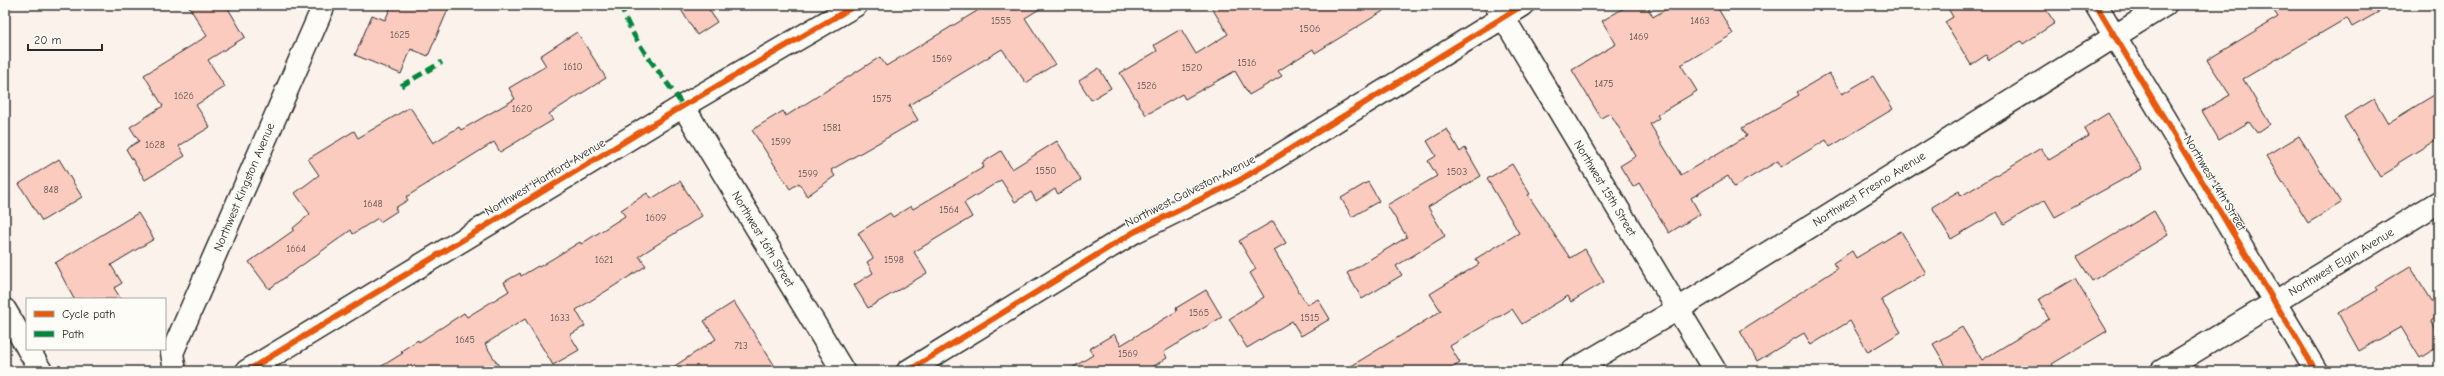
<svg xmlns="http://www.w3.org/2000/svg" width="2444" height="376" font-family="'Comic Neue',sans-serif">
<rect width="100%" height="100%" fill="#fcf2ec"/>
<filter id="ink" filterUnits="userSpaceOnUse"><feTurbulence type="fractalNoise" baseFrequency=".025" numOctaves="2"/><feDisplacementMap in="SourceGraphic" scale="8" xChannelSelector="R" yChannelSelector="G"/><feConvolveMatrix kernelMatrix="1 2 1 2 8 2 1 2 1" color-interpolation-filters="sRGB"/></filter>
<g filter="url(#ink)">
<g fill="#facbbe" stroke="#2b2b2b">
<polygon points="188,5 226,5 245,37 208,60 225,87 196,105 210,127 179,146 185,156 145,180 126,149 139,141 130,127 163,106 144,75 207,36"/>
<polygon points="392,5 450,5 428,56 411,49 401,74 355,55 372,15 385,20"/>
<polygon points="678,5 706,5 717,22 697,35"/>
<polygon points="973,5 1046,5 1025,18 1055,64 1026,83 1002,49 909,105 918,120 831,170 835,176 807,196 799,183 790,189 752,130 783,111 786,116 880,57 886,66 977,11"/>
<polygon points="1210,5 1393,5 1315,53 1313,49 1278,71 1282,76 1249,95 1235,71 1185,99 1182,94 1146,115 1120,73 1157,51 1154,45 1181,29 1196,54 1228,34"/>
<polygon points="1629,5 1646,5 1653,17 1673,5 1716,5 1733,34 1681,65 1697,91 1657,115 1659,118 1650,124 1681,175 1747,136 1742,128 1799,95 1797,92 1829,73 1842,94 1873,76 1893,109 1830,147 1826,140 1781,167 1778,161 1734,187 1728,176 1691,198 1700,214 1669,233 1639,183 1633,187 1620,166 1636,156 1610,113 1601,118 1572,70 1616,44 1602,21"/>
<polygon points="1946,5 2043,5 2055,23 2023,44 2021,41 1989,60 1986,55 1971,65 1945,22 1953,17"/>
<polygon points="2270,5 2391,5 2352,27 2347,18 2243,79 2270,124 2257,133 2249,122 2219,140 2202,111 2230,95 2207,60 2278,17"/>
<polygon points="577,32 606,78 549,114 553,120 500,152 494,142 406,197 408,200 395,208 397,211 380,222 378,218 353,234 351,230 269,289 249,262 294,230 293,228 310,214 295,193 319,175 308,159 354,131 358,138 410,107 433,143 459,127 461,130 515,99 509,88 546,66 540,56"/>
<polygon points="1099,68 1111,88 1091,100 1079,81"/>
<polygon points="2439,92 2439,138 2398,163 2399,165 2380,177 2344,117 2374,99 2388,123"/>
<polygon points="2108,113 2142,169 2055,217 2045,200 2004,224 1997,212 1951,239 1932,207 1959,191 1961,196 2041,148 2049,160 2089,136 2084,128"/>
<polygon points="1447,129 1460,152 1465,148 1481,176 1428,207 1445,236 1396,266 1402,275 1362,299 1347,273 1407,237 1387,205 1437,176 1428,161 1436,156 1427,141"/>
<polygon points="2299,136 2341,203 2308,223 2266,156"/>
<polygon points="1057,141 1081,180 1058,194 1055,189 1036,201 1031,192 1015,202 1001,180 964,203 972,217 914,252 927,273 868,308 854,285 873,273 867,262 873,258 858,233 890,213 893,217 911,206 913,209 984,167 982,163 1001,151 1012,169"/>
<polygon points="59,159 82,197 42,221 19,184"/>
<polygon points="1512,164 1530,194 1528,195 1570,258 1585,249 1604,282 1571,302 1568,296 1522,324 1512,309 1450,346 1460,363 1447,371 1343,371 1441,311 1430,294 1479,264 1475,259 1519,233 1487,179"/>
<polygon points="680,181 702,216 639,256 646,266 576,310 585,326 570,335 579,350 553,365 525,319 485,344 502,371 374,371 403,353 401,351 418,340 419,342 464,313 467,317 509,291 504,282 520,273 521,276 538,266 539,267 580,242 581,244 625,216 621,210 647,193 651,199"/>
<polygon points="1368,182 1379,201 1352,217 1341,198"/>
<polygon points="2154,211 2168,235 2092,281 2077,257"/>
<polygon points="138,213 154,239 111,265 122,283 114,288 121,299 74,299 55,263"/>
<polygon points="1273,221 1286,243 1274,250 1307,305 1318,299 1330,319 1301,336 1292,321 1247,348 1229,319 1264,297 1250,273 1256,269 1239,241"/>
<polygon points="1901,231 1926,273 1881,300 1901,332 1868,352 1850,321 1811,345 1804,333 1757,361 1740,331 1837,269 1833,263 1852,251 1856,258"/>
<polygon points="2410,266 2439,312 2439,316 2431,321 2439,334 2439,346 2420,358 2401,327 2359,351 2338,313 2378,290 2376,287"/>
<polygon points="2075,278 2107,331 2052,364 2056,371 1949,371 1933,344 1962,327 1982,360 2049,319 2038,300"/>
<polygon points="1206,290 1222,317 1164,352 1167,358 1146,371 1067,371 1093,355 1089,349 1114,334 1121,345 1177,311 1176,308"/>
<polygon points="734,302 778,371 667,371 716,339 704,321"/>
</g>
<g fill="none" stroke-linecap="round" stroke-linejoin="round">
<g stroke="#2b2b2b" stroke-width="25">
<g id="minor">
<polyline points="1496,5 1715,371"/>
<polyline points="683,106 843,371"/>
<polyline points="5,310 27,347"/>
<polyline points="28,349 41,371"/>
<polyline points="175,371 172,353 324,5"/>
<polyline points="247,371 683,106 856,5"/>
<polyline points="1572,371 1678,309 2165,5"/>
<polyline points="2162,371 2439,202"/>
</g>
</g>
<g stroke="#2b2b2b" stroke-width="25">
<g id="tertiary">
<polyline points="2096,5 2316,371"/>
<polyline points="908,371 1134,232 1240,180 1523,5"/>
</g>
</g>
<use href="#minor" stroke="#fdfcf7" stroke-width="22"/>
<use href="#tertiary" stroke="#fdfcf7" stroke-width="22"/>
<g stroke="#00873e" stroke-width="5" stroke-dasharray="10 5" stroke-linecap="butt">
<path d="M621,5c11,38 41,68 62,101"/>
<polyline points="401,86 442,62"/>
</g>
<g stroke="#fdfcf7" stroke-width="8">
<g id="cycleway">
<polyline points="2096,5 2316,371"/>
<polyline points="247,371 683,106 856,5"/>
<polyline points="908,371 1134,232 1240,180 1523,5"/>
</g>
</g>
<use href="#cycleway" stroke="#e8590c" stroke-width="6"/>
</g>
</g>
<g text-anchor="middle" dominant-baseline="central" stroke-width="3" stroke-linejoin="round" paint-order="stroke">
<g font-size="10" fill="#5f5350">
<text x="1001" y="21">1555</text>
<text x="1700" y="21">1463</text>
<text x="1310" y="29">1506</text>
<text x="400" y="35">1625</text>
<text x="1639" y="37">1469</text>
<text x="942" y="59">1569</text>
<text x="1247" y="63">1516</text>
<text x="573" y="67">1610</text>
<text x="1192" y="68">1520</text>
<text x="1604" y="84">1475</text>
<text x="1147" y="86">1526</text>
<text x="184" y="96">1626</text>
<text x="882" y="99">1575</text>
<text x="522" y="109">1620</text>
<text x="832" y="128">1581</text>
<text x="781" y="142">1599</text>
<text x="155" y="145">1628</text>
<text x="1046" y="171">1550</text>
<text x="1457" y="172">1503</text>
<text x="808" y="174">1599</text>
<text x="51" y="190">848</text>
<text x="373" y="204">1648</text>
<text x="949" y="210">1564</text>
<text x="656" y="218">1609</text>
<text x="296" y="249">1664</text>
<text x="604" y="260">1621</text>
<text x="894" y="260">1598</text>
<text x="1199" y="313">1565</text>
<text x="560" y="318">1633</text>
<text x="1310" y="318">1515</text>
<text x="465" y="340">1645</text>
<text x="741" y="346">713</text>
<text x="1128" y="354">1569</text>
</g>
<g font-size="12" fill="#2b2b2b" stroke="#fdfcf7">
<text transform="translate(545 177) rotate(-31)">Northwest Hartford Avenue</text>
<text transform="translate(2215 183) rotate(59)">Northwest 14th Street</text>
<text transform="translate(244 187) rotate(-67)">Northwest Kingston Avenue</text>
<text transform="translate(1605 188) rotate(59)">Northwest 15th Street</text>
<text transform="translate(1869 189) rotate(-32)">Northwest Fresno Avenue</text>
<text transform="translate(1190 191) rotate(-27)">Northwest Galveston Avenue</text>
<text transform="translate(763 239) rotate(59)">Northwest 16th Street</text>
<text transform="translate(2341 262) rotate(-31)">Northwest Elgin Avenue</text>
</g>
</g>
<rect width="2444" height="376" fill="none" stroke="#fdfcf7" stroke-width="20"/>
<rect x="10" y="10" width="2424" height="356" fill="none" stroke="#2b2b2b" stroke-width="1.5" filter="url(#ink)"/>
<rect x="26" y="298" width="140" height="52" fill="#fdfcf7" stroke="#a9a8a5"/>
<rect x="34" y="311" width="20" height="6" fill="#e8590c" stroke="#a9a8a5"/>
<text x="62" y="318" font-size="12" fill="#2b2b2b">Cycle path</text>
<rect x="34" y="331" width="20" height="6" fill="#00873e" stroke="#a9a8a5"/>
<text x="62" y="338" font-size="12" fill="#2b2b2b">Path</text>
<path d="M28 44v6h74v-6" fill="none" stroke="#2b2b2b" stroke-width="2"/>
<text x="34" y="44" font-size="12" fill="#2b2b2b" stroke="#fdfcf7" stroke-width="3" paint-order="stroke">20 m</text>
</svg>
